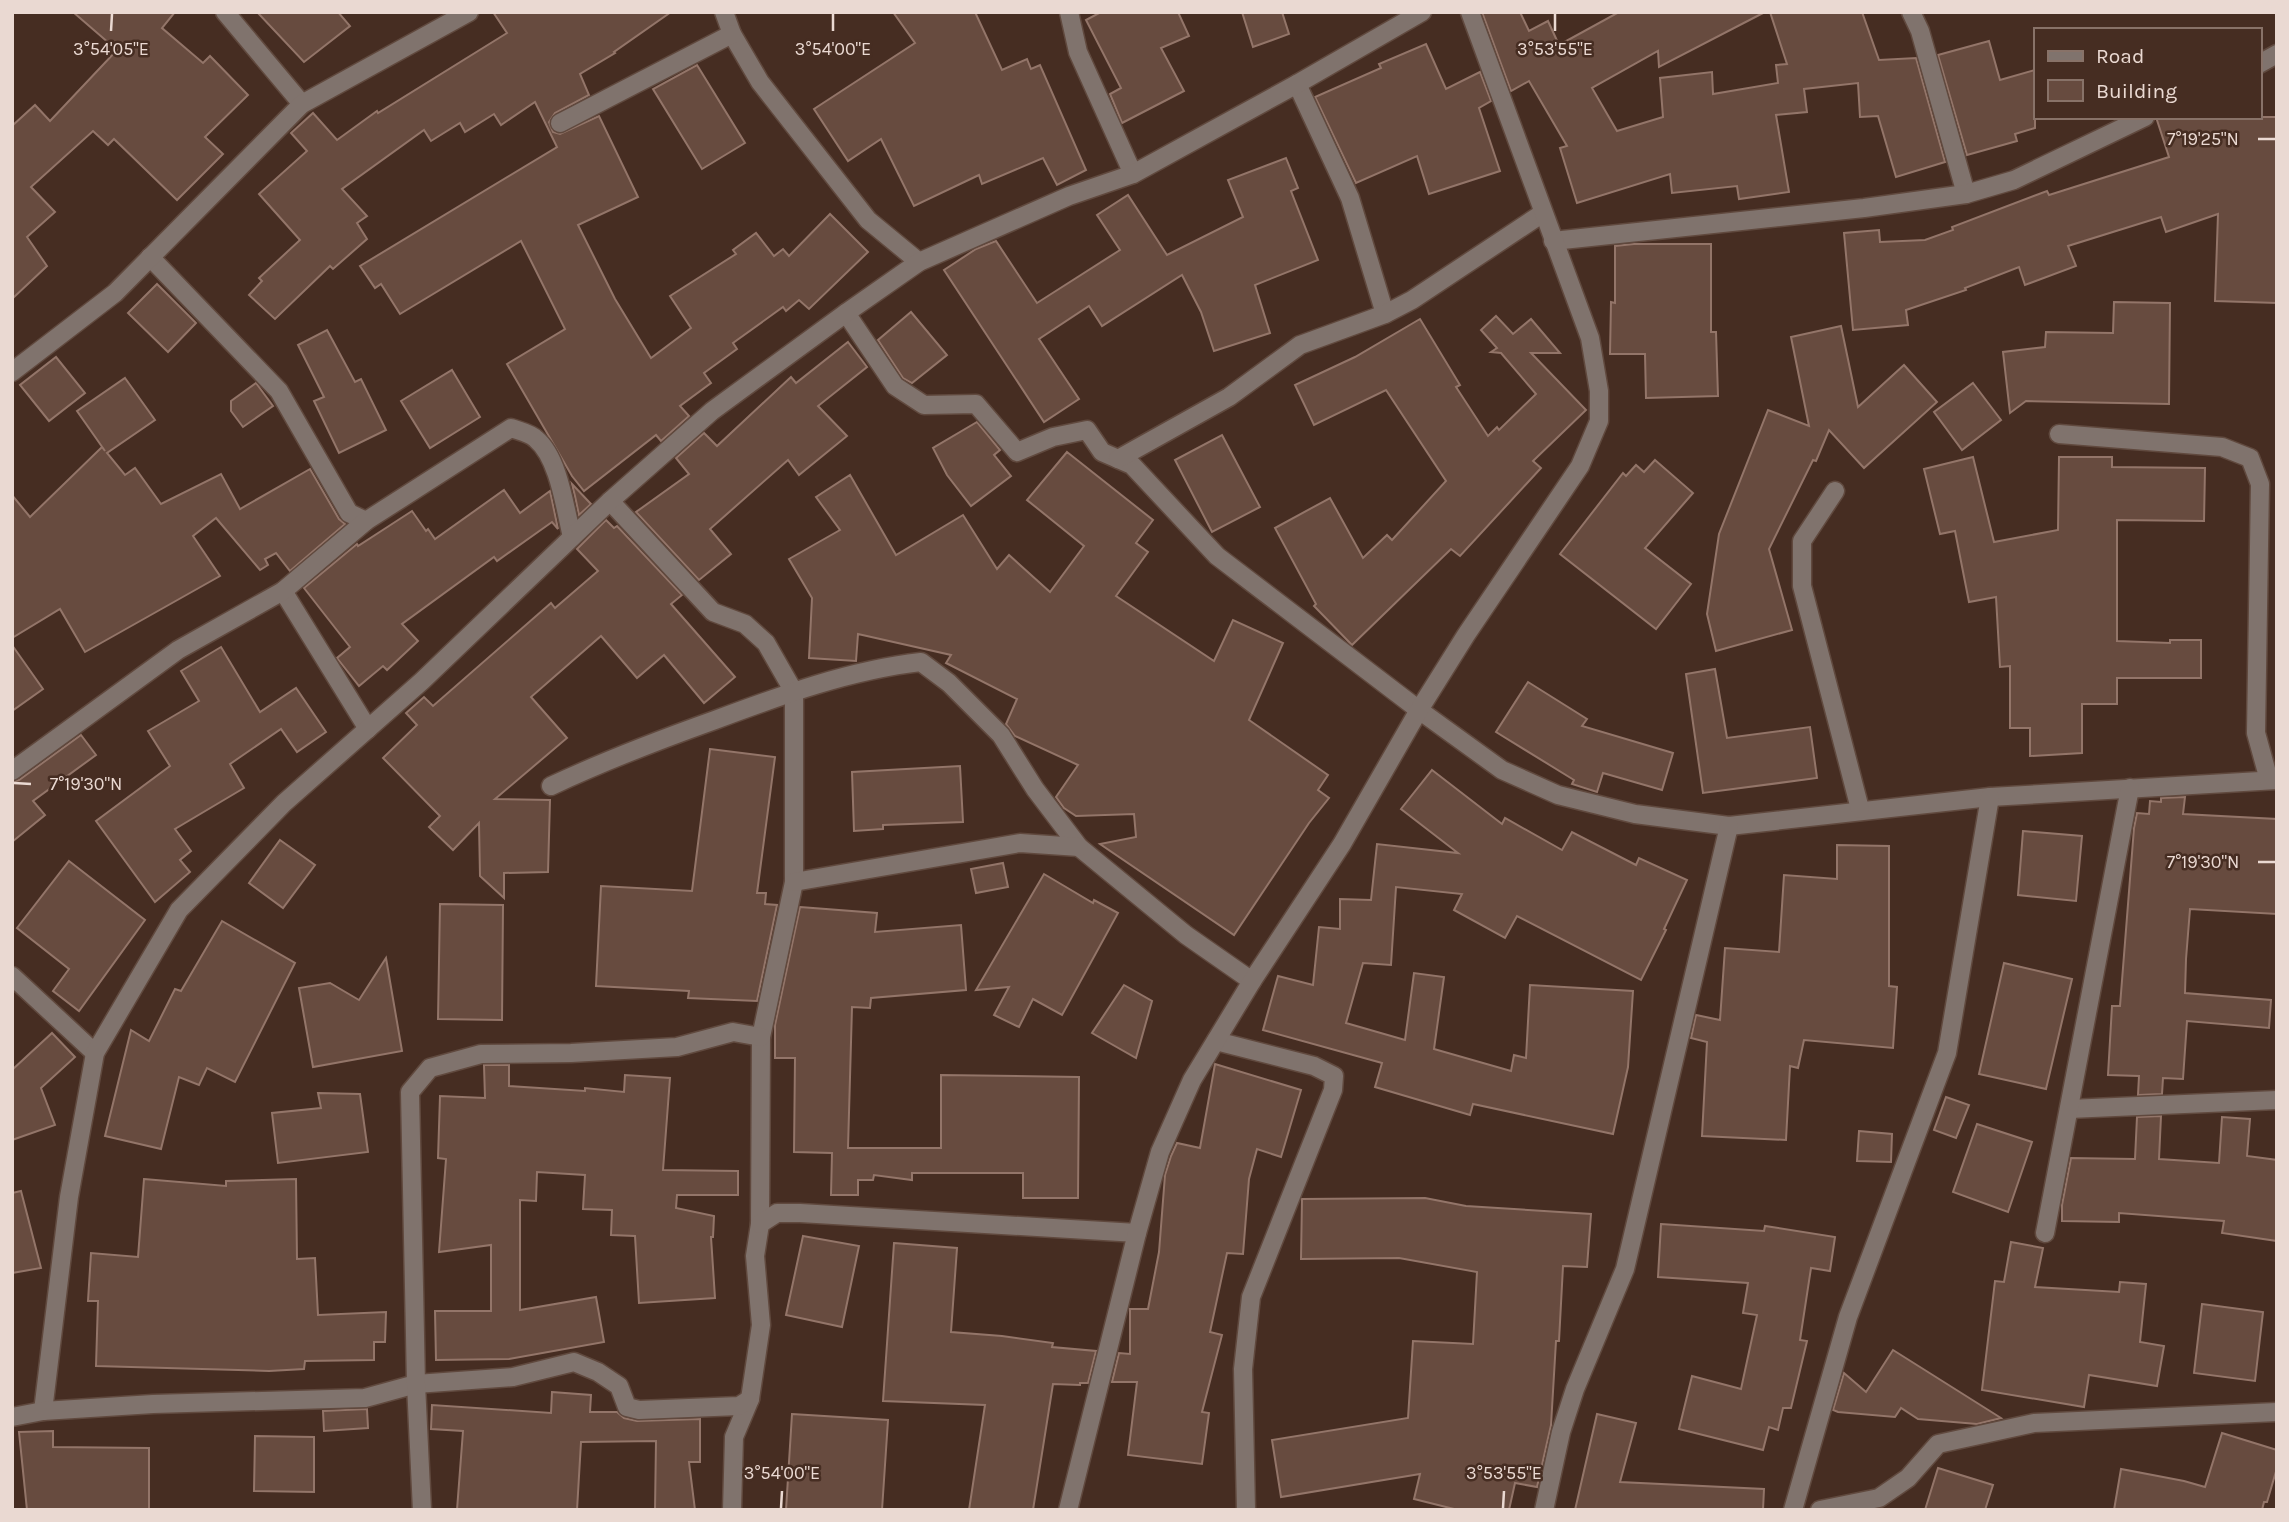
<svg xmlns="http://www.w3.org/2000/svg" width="2289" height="1522" font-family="Karla,sans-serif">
<rect width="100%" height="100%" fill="#462d22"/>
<g fill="#674b3f" stroke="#937569" stroke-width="2">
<polygon points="73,12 175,12 162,28 203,63 210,56 248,95 205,137 223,154 177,200 114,139 108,145 93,131 31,187 55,212 27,237 47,266 12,299 12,126 35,105 50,121 117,50"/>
<polygon points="257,12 338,12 350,26 304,62"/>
<polygon points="493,12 671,12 614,52 615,53 580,74 589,95 555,113 549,122 553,132 560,134 599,116 638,197 578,225 615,299 651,358 691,328 670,296 736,254 733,250 756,233 774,256 783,249 789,256 830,214 868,252 809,309 799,300 786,311 783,307 733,343 737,349 704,373 711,383 680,406 689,416 661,441 656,435 584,491 572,476 507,364 565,329 521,241 400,314 381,284 375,288 360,266 557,147 535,102 501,125 494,114 465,132 460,123 431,141 424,130 342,189 367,216 357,223 367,239 333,269 330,266 275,319 249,295 262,281 259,278 300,240 259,194 307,151 291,133 313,113 337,140 377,111 378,113 507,33"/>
<polygon points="893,12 975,12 1002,70 1027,59 1031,69 1040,65 1086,170 1057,185 1043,158 982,184 979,175 914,206 881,139 848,161 814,109 915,43"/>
<polygon points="1101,12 1178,12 1189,36 1161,48 1184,91 1122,123 1110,94 1121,88 1086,20"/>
<polygon points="1242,12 1282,12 1289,34 1253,47"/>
<polygon points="1482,12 1520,12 1529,31 1548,21 1559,45 1619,12 1765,12 1659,67 1658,51 1592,88 1617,131 1663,117 1660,78 1712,72 1713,94 1778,83 1776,65 1787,64 1770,12 1862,12 1879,60 1916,58 1945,162 1896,177 1878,116 1860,117 1858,83 1804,89 1807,112 1776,115 1789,192 1739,199 1737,186 1672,193 1670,174 1577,203 1560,148 1567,146 1529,81 1511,91"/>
<polygon points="1989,41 2000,80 2035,70 2035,128 2015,134 2017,141 1967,155 1938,55"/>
<polygon points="1426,44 1446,89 1480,72 1491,101 1479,108 1500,171 1429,194 1417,156 1356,183 1315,97 1381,68 1379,64"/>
<polygon points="697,65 745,143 702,169 653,89"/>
<polygon points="2156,117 2277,117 2277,303 2215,301 2218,214 2166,232 2161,217 2068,246 2076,266 2025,285 2019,267 1965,288 1966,290 1906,310 1908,325 1853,330 1844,233 1879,230 1880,242 1925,240 1953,230 1952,227 2047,191 2049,195 2169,157"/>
<polygon points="1286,158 1298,188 1291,191 1318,260 1255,285 1270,333 1214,351 1201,312 1182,275 1102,326 1089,306 1039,339 1079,399 1044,422 944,270 976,249 996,241 1037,303 1120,250 1097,215 1128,195 1167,255 1243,217 1228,180"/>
<polygon points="1634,244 1711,244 1711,332 1716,332 1718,396 1646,398 1645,354 1610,354 1611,302 1615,303 1615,246"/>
<polygon points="157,284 196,323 168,352 128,313"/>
<polygon points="2114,302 2170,303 2169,404 2026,401 2010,413 2003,352 2045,347 2046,332 2113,333"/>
<polygon points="911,312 947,355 912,383 903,378 878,340"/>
<polygon points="1496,316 1513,334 1531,319 1560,353 1531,353 1586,410 1533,461 1541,468 1460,556 1451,549 1352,645 1314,606 1316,604 1275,528 1330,498 1363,558 1387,535 1392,540 1446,481 1386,390 1314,425 1295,385 1355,357 1420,319 1460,385 1456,387 1488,436 1497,427 1499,430 1536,394 1501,353 1491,352 1497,348 1481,330"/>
<polygon points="1841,326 1858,407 1904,365 1937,402 1864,468 1829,430 1816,461 1813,460 1769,549 1792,630 1716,651 1707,614 1719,534 1768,410 1809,426 1791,337"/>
<polygon points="327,330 355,382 361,379 386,430 339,453 314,401 324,397 298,345"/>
<polygon points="848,342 867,367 818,406 847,436 799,475 788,460 710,529 731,554 699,580 636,512 689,474 676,458 704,433 717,446 791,377 796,383"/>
<polygon points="56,357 85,393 49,421 20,385"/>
<polygon points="452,370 480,417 430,448 401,401"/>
<polygon points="125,378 155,420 107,453 125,475 135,468 161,504 221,474 240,509 310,469 339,519 345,524 290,571 276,553 265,559 268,565 260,570 216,518 193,536 220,576 85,652 60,609 12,638 12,495 30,517 102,447 105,451 77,411"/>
<polygon points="256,383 273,406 243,427 231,411 231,401"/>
<polygon points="1973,383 2001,420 1962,450 1934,412"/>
<polygon points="977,422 1000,450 994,455 1011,476 971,506 947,475 933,448"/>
<polygon points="1222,435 1260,507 1212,532 1175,460"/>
<polygon points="1067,452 1153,520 1136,543 1148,552 1116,596 1214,661 1233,620 1283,643 1249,720 1328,775 1318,790 1329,798 1309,823 1234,935 1100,844 1136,837 1134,814 1076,816 1064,808 1056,797 1078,765 1015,736 1006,724 1017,699 946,663 951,655 858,634 856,661 809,658 812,598 789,559 840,530 816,497 850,475 896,555 963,515 997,569 1009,555 1050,592 1084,546 1027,500"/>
<polygon points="1973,457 1994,542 2058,530 2059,457 2112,457 2112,467 2205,468 2204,521 2117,520 2117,641 2170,643 2170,640 2201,640 2201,678 2117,678 2117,704 2082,704 2082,753 2030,756 2030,728 2010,728 2010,666 2000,667 1996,597 1969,602 1955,531 1940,534 1924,469"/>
<polygon points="1655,460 1693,493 1645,548 1691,584 1656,629 1560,554 1623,473 1626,476 1636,465 1644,472"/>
<polygon points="572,484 591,504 579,515 575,496"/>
<polygon points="504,490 520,513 550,491 558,529 552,522 497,561 494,557 402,624 418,641 387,670 383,666 359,686 337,658 350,647 304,588 357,544 358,546 412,511 426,531 428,529 435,539"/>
<polygon points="606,520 614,528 617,526 682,595 671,604 735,677 704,703 664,655 637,678 601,636 531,697 567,738 495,799 550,800 548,872 504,873 504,898 480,876 479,823 453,850 429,827 440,816 383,758 417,725 406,713 424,697 433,706 551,603 555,608 598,571 577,549"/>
<polygon points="12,645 43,689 12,711"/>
<polygon points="221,647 260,712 296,688 326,732 297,752 281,729 230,764 244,788 175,829 191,851 180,860 190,872 155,902 96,821 170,766 148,731 199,701 181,671"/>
<polygon points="1715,669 1727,738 1810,727 1817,778 1703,793 1686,674"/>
<polygon points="1528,682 1587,719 1582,726 1673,753 1662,790 1603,773 1597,792 1572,784 1574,780 1496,732"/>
<polygon points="81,735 96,755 33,801 45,815 12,842 12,782 19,780"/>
<polygon points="710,749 775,757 757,893 766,893 765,904 777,905 757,1001 688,998 689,991 596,986 601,886 692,891"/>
<polygon points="960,766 963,822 883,825 883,829 854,831 852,772"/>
<polygon points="1432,770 1502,824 1505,818 1562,850 1572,832 1636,865 1639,858 1687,880 1664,929 1666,930 1641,980 1517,916 1505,938 1454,910 1462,894 1396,887 1391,965 1363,963 1346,1023 1405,1040 1414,973 1444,977 1434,1049 1511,1071 1514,1055 1526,1058 1530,985 1633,991 1628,1067 1613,1134 1473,1104 1470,1115 1375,1087 1382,1063 1263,1030 1278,976 1313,985 1319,927 1340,929 1340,899 1371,900 1377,844 1458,853 1401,809"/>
<polygon points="2185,797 2183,814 2277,819 2277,914 2190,909 2186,959 2185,993 2271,1000 2269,1028 2187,1021 2183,1079 2163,1078 2162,1094 2138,1095 2139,1076 2108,1075 2112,1006 2120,1006 2134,828 2137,813 2149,814 2150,801 2161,802 2161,798"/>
<polygon points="2023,831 2082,836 2076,901 2018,895"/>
<polygon points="280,840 315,865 283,908 249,883"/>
<polygon points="1837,845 1889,846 1889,986 1897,987 1893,1048 1804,1040 1798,1068 1790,1066 1786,1140 1702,1136 1707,1042 1691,1038 1696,1015 1720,1020 1725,948 1779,952 1784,875 1837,879"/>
<polygon points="69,861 145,920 79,1011 53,991 69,969 17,928"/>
<polygon points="1003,863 1008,887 976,893 971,869"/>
<polygon points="1044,874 1093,903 1094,900 1118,913 1062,1015 1033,999 1019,1027 994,1015 1009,987 976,990"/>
<polygon points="440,904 503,905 502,1020 438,1019"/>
<polygon points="800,907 877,913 875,932 961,925 966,990 871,998 870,1008 852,1007 848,1148 941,1148 941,1075 1079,1077 1078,1198 1023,1198 1023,1173 912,1173 912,1180 874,1175 873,1180 858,1180 858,1195 831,1195 832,1153 794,1152 795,1058 775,1058 775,1025"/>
<polygon points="222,921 295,963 235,1082 207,1068 199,1085 179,1077 161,1149 105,1136 131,1030 149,1041 175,989 181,991"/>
<polygon points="386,958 402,1051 313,1067 299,988 330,983 359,1000"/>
<polygon points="2004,963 2072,979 2046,1089 1979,1074"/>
<polygon points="1124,985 1152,1001 1136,1058 1092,1033"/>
<polygon points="52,1033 75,1057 41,1088 55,1125 12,1140 12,1070"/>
<polygon points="1215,1064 1301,1090 1281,1157 1257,1149 1249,1179 1243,1254 1227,1253 1210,1332 1222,1335 1202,1412 1209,1413 1202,1464 1128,1455 1137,1382 1112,1382 1119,1353 1130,1354 1130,1309 1148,1309 1159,1252 1165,1175 1171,1156 1177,1143 1200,1148"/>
<polygon points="484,1065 509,1065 509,1086 585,1091 585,1088 624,1092 625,1075 670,1078 663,1170 738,1171 738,1195 677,1195 676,1208 714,1216 713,1237 711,1237 715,1298 639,1303 635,1236 611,1235 612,1210 583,1209 585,1175 537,1172 536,1201 520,1200 520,1310 596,1297 604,1342 509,1359 436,1360 435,1311 491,1311 491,1245 439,1252 446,1159 438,1158 440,1096 485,1098"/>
<polygon points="318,1093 360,1094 368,1152 278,1163 272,1113 321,1108"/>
<polygon points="1946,1097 1969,1105 1956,1138 1934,1130"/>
<polygon points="2161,1116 2159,1159 2219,1163 2222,1117 2250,1119 2247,1156 2277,1160 2277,1241 2222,1233 2224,1221 2119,1213 2119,1222 2062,1221 2062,1205 2071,1158 2135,1159 2137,1117"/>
<polygon points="1977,1124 2032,1142 2008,1212 1953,1192"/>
<polygon points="1859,1131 1892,1134 1891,1162 1857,1161"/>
<polygon points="144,1179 226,1186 226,1181 296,1179 297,1259 315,1258 318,1315 386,1312 385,1342 374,1342 374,1360 305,1361 304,1369 269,1371 96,1366 98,1301 88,1301 91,1253 138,1257"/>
<polygon points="21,1191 41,1268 12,1273 12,1193"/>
<polygon points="1425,1198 1466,1206 1591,1214 1587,1267 1563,1266 1559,1341 1556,1341 1551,1425 1537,1487 1515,1483 1509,1510 1458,1510 1414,1499 1420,1474 1281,1497 1272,1440 1408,1418 1413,1341 1473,1344 1477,1272 1399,1258 1301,1259 1302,1199"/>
<polygon points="1661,1224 1764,1231 1765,1226 1835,1237 1830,1271 1811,1268 1800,1340 1807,1341 1791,1408 1783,1408 1778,1430 1769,1427 1763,1450 1679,1429 1692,1376 1741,1389 1757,1315 1743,1313 1748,1283 1658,1277"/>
<polygon points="803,1236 859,1246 842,1327 786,1315"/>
<polygon points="2011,1242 2043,1248 2035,1287 2119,1292 2120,1282 2146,1284 2140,1342 2164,1346 2157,1386 2089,1375 2084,1407 1982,1390 1995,1281 2004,1282"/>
<polygon points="894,1243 957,1248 951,1332 1002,1336 1053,1343 1052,1347 1096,1351 1088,1383 1080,1383 1080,1385 1053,1384 1033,1510 969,1510 985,1405 883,1401"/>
<polygon points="2202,1304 2263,1312 2255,1381 2194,1373"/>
<polygon points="1893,1350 2001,1418 1977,1424 1918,1419 1901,1408 1895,1417 1838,1412 1833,1410 1844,1373 1866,1392"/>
<polygon points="552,1392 591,1395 590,1412 617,1412 624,1418 637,1421 700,1419 700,1462 689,1462 695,1510 655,1510 656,1441 581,1442 577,1510 457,1510 463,1431 431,1429 432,1405 551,1413"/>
<polygon points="367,1409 368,1428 324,1431 323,1411"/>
<polygon points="792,1414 888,1420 882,1510 786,1510"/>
<polygon points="1597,1414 1636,1423 1620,1482 1764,1489 1763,1510 1575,1510"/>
<polygon points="53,1431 53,1447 149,1448 149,1510 27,1510 19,1432"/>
<polygon points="2222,1433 2277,1450 2277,1468 2267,1502 2264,1502 2262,1510 2114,1510 2121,1469 2184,1481 2205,1487"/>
<polygon points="255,1436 314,1437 314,1492 254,1491"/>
<polygon points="1938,1468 1993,1485 1985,1510 1925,1510"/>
</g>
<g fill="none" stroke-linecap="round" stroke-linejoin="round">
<g stroke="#60493e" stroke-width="21">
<g id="minor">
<polyline points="225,12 302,104"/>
<polyline points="724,12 732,34 760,82 868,220 919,262"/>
<polyline points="1069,12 1078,52 1133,174"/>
<polyline points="1911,12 1920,31 1966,194"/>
<polyline points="2259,64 2277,54"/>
<polyline points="1297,84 1350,198 1385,314"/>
<polyline points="560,123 732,34"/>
<polyline points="1553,241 1864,208 1966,194 2014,180 2145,117"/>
<polyline points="150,257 279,391 349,513 366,521"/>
<polyline points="846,313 895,386 924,405 976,404 1017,452 1053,437 1087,430 1102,452 1132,465 1217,556 1419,710 1502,770 1558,795 1635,814 1729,826 1990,797 2277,780"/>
<polyline points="12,372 115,293 302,104 469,12"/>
<polyline points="2059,434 2222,447 2250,458 2260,484 2256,733 2269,780"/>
<polyline points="1118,459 1229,397 1300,345 1385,314 1412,300 1543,213"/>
<polyline points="1835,491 1802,541 1802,586 1860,809"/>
<polyline points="610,501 713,612 745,624 766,643 794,692 794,882 761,1037 760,1224 755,1256 761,1325 750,1399 734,1437 732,1510"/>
<polyline points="283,591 368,729"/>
<path d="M12,771l166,-121 105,-59 83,-70 145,-93c8,3 19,5 25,11 23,19 29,70 36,98"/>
<path d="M551,786c53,-25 108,-46 164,-66 67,-25 135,-50 206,-58l28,21 52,52 34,54 44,58 107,88 66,46"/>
<polyline points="794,882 1020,843 1079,847"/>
<polyline points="12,976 95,1053"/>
<polyline points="1216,1041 1314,1066 1334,1076 1333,1090 1251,1297 1243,1369 1246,1510"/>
<polyline points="2069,1109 2277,1100"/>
<polyline points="760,1224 777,1213 800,1213 1137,1233"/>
<polyline points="2045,1233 2130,788"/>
<polyline points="43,1411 69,1197 95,1053 179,910 284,803 422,681 610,501 712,411 846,313 919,262 1069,196 1133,174 1297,84 1422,12"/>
<polyline points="12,1417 43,1411 153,1404 365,1398 416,1384 513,1377 574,1362 598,1372 619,1386 627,1407 639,1410 739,1406 750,1399"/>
<polyline points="422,1510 416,1384 410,1092 430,1068 481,1054 571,1053 677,1047 733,1032 761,1037"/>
<polyline points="1068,1510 1137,1233 1160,1152 1192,1080 1252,981 1342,844 1419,710 1466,635 1580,466 1599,421 1599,391 1590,338 1470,12"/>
<polyline points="1544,1510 1561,1432 1575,1389 1625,1269 1729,826"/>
<polyline points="1793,1510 1848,1317 1947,1053 1990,797"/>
<polyline points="1820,1510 1879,1498 1908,1478 1938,1444 2034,1423 2277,1412"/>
</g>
</g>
<use href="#minor" stroke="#80736d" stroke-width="18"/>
</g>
<path fill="none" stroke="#ead9d2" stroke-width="2.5" d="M111,31l1,-17M833,31v-17M1555,31v-17M2258,139h17M14,783l17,1M2258,862h17M781,1508l1,-17M1503,1508l1,-17"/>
<g font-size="18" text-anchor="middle" fill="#ead9d2" stroke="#462d22" stroke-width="5" stroke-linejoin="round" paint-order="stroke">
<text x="111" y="55">3°54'05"E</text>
<text x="833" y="55">3°54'00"E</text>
<text x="1555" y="55">3°53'55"E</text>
<text x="2203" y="145">7°19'25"N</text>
<text x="86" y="790">7°19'30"N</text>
<text x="2203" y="868">7°19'30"N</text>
<text x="782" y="1479">3°54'00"E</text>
<text x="1504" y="1479">3°53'55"E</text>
</g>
<rect width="2289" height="1522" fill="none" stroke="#ead9d2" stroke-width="28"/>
<rect x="2034" y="28" width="228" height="91" fill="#462d22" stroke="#887268" stroke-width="2"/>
<rect x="2048" y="51" width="35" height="10" fill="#80736d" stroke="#887268" stroke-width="2"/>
<text x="2096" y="63" font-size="21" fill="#ead9d2">Road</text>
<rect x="2048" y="80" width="35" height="21" fill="#674b3f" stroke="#887268" stroke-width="2"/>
<text x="2096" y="98" font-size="21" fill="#ead9d2">Building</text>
</svg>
